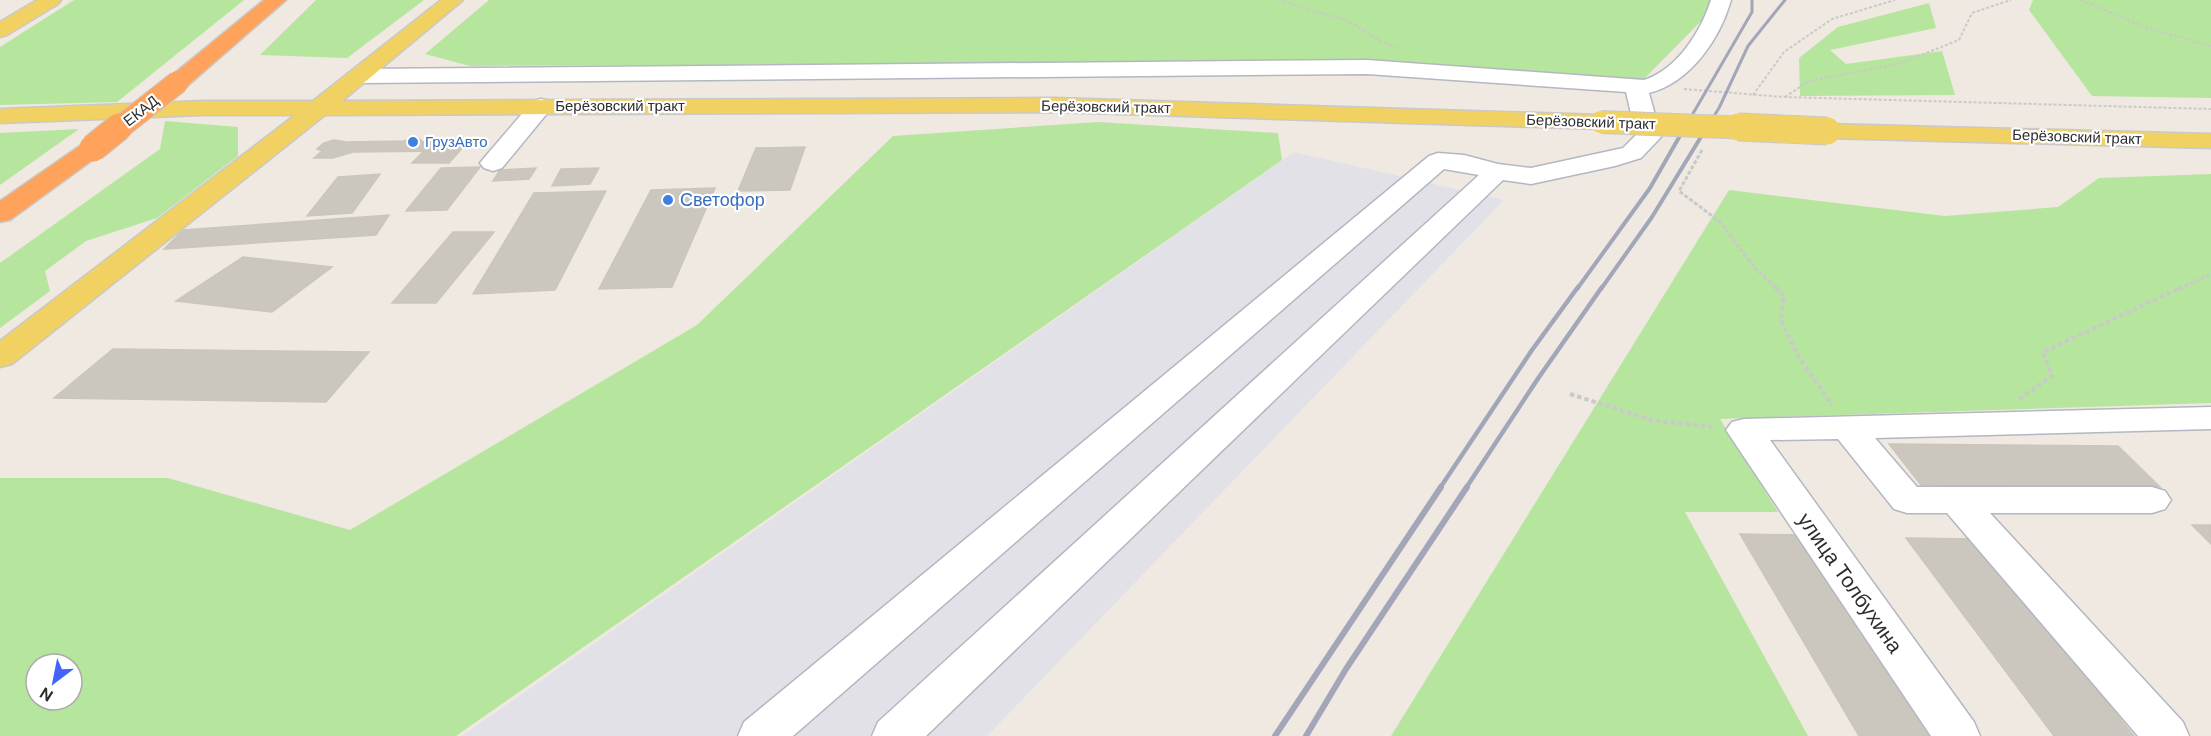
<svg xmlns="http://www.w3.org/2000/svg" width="2211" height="736" font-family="'DM Sans',sans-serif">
<rect width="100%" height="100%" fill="#efe9e1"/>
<polygon fill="#e3e1e8" points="1294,152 1504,200 987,736 462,736"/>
<g fill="#b6e59e" fill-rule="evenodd">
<polygon points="74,0 244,0 117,102 0,105 0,47"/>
<polygon points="316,0 424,0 347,58 260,55"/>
<polygon points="489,0 1713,0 1708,14 1637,86 1369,62 470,66 425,54"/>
<polygon points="2033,0 2211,0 2211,98 2092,96 2029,10"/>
<polygon points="1929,3 1936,28 1830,50 1846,64 1942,51 1955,95 1800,96 1799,58 1838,27"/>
<polygon points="165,121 238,127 238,156 157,218 86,241 45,271 50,291 0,328 0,263 160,149"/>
<path d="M1098,122l180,11 4,27 -826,576h-456v-258h168l182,52 347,-205 196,-189zM36,664h36v36h-36z"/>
<polygon points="79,129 0,185 0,133"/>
<polygon points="2211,174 2211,403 1720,419 1778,512 1685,512 1808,736 1391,736 1729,190 1945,216 2058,207 2099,178"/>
</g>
<g fill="#cbc7bf" stroke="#cbc5ba" stroke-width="1.5">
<polygon points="417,137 423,142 449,141 440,151 353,152 333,158 314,158 322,151 317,149 324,143 334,140 347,142 404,141"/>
<polygon points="444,146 464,146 449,163 412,163 424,151 440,151"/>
<polygon points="805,147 790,190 738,191 756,148"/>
<polygon points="480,167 447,210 406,211 441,168"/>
<polygon points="536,168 529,179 493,181 500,170"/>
<polygon points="599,168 590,184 552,186 561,169"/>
<polygon points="380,174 352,213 307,216 338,177"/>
<polygon points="715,188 672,287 599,289 651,190"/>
<polygon points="606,191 555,290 473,294 534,193"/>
<polygon points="389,215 376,235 164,249 183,230"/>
<polygon points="453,232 494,232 436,303 392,303"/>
<polygon points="243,257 332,267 272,312 176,301"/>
<polygon points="113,349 369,352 326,402 54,398"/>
<polygon points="1889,444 2118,446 2160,487 1921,485"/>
<polygon points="2192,525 2211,525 2211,544"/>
<polygon points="1740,534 1801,535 1931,736 1859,736"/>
<polygon points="1906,538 1975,539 2134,736 2054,736"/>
</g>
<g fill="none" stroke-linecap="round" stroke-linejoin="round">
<g stroke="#b4b7c1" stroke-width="3">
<g id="minor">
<path d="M1711,0h20c-11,39 -41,83 -82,93l12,44 -20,21 -26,8 -84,18 -28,-4 -577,556h-54l6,-14 601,-547 -35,-6 -651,567h-55l6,-14 685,-566 9,-3 26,2 34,9 33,4 92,-20 13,-13 -10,-43 -259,-18 -1006,9 -8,-2 -3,-5 3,-5 8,-2 1006,-9 277,20c34,-11 57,-49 67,-80z"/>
<polygon points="541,99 549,101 553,106 549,111 502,168 493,171 484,168 480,163 484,158 533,101"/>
<polygon points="2211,407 2211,429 1875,438 1917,487 2152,487 2165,491 2171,500 2165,509 2152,513 1990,513 2183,722 2189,736 2138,736 1947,513 1907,513 1894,509 1838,439 1770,440 1974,722 1980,736 1931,736 1726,430 1732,422 1744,419"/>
</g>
</g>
<g stroke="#c9c9c9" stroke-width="3">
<g id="major">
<polygon points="37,0 61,0 58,4 7,35 0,37 0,22"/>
<polygon points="441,0 463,0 342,101 1054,98 1601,115 1609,117 1613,122 1609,127 1601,129 1054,112 325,115 12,364 0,367 0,341 295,115 204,115 0,123 0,109 204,101 313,101"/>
<polygon points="1827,124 2211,134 2211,148 1827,138 1818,136 1815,131 1818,126"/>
</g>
</g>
<g stroke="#c9c9c9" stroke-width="3">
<g id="highway">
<polygon points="264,0 286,0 186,87 178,89 170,87 167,82 170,77"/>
<polygon points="93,141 102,143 105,148 102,153 10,220 0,222 0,201 84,143"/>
</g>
</g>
<g stroke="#c9c9c9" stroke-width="2" stroke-dasharray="3 2" stroke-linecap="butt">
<polyline points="1278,0 1348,21 1384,43 1396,47"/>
<polyline points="2081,0 2150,29 2211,46"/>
<polyline points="1684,89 1784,97 2211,109"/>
<polyline points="1753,95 1784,52 1832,19 1895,0"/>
<polyline points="1785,97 1809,81 1898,64 1959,40 1972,13 2011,0"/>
</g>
<g stroke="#c9c9c9" stroke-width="3" stroke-dasharray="4 2" stroke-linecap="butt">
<polyline points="1702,150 1679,191 1719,221 1756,269 1777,289"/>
<polyline points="2179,289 2211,274"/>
</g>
<g stroke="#c9c9c9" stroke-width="4" stroke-dasharray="4.5 3" stroke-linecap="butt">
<polyline points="1775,287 1784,296 1781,321 1800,359 1832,405"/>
<polyline points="1570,394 1655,421 1716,427"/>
<polyline points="2019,399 2052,376 2043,352 2182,287"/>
</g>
<use href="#minor" fill="#fff" fill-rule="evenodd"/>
<use href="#major" fill="#f2d163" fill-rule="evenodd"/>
<use href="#highway" fill="#ffa35c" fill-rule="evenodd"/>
<g stroke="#a3a6b8" stroke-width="3">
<polyline points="1684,129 1752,12 1752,0"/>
<polyline points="1706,129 1719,108 1748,46 1785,0"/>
</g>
<g stroke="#a3a6b8" stroke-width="4">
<polyline points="1577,289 1650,188 1685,127"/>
<polyline points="1601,289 1652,217 1707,127"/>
</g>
<g stroke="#a3a6b8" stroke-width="4.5">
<polyline points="1440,488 1532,350 1578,287"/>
<polyline points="1466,488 1537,380 1602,287"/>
</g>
<g stroke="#a3a6b8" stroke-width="6">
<polyline points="1275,736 1441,487"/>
<polyline points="1306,736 1346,669 1467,487"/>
</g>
<g stroke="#c9c9c9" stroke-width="24" stroke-linecap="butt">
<polyline id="major-bridge-far1" points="1601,122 1775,129"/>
</g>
<g stroke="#c9c9c9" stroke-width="29" stroke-linecap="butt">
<polyline id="major-bridge" points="1738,127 1827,131"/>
</g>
<g stroke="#c9c9c9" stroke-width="24" stroke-linecap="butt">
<polyline id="highway-bridge-far1" points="118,129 178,82"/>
</g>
<g stroke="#c9c9c9" stroke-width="29" stroke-linecap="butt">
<polyline id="highway-bridge" points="93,148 119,127"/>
</g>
<use href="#major-bridge-far1" stroke="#f2d163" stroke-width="22"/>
<use href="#major-bridge" stroke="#f2d163" stroke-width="27"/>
<use href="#highway-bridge-far1" stroke="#ffa35c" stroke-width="22"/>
<use href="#highway-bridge" stroke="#ffa35c" stroke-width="27"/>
</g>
<g fill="#3f7fe0" stroke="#fff" stroke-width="2">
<circle cx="413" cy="142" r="6"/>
<circle cx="668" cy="200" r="6"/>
</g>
<g text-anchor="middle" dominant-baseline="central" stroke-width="4.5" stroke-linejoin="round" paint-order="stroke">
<g font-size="15" fill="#2e2e2e" stroke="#fff">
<text x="620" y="106">Берёзовский тракт</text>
<text transform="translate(1106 107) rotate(1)">Берёзовский тракт</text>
<text transform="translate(141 111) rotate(-38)">ЕКАД</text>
<text transform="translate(1591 122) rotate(2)">Берёзовский тракт</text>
<text transform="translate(2077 137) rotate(2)">Берёзовский тракт</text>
</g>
<g font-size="15" fill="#366cbe" stroke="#fff" text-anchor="start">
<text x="425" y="142">ГрузАвто</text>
</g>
<g font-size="18" fill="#366cbe" stroke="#fff" text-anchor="start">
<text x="680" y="200">Светофор</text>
</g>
<g font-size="21" fill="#2e2e2e" stroke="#fff">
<text transform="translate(1850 583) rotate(55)">улица Толбухина</text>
</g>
</g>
<g transform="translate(54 682) rotate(212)"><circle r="28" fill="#ffffff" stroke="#ababab" stroke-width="1.5"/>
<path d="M0-4.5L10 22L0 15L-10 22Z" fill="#4264fb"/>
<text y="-9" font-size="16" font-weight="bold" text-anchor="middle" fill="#2e2e2e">N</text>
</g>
</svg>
